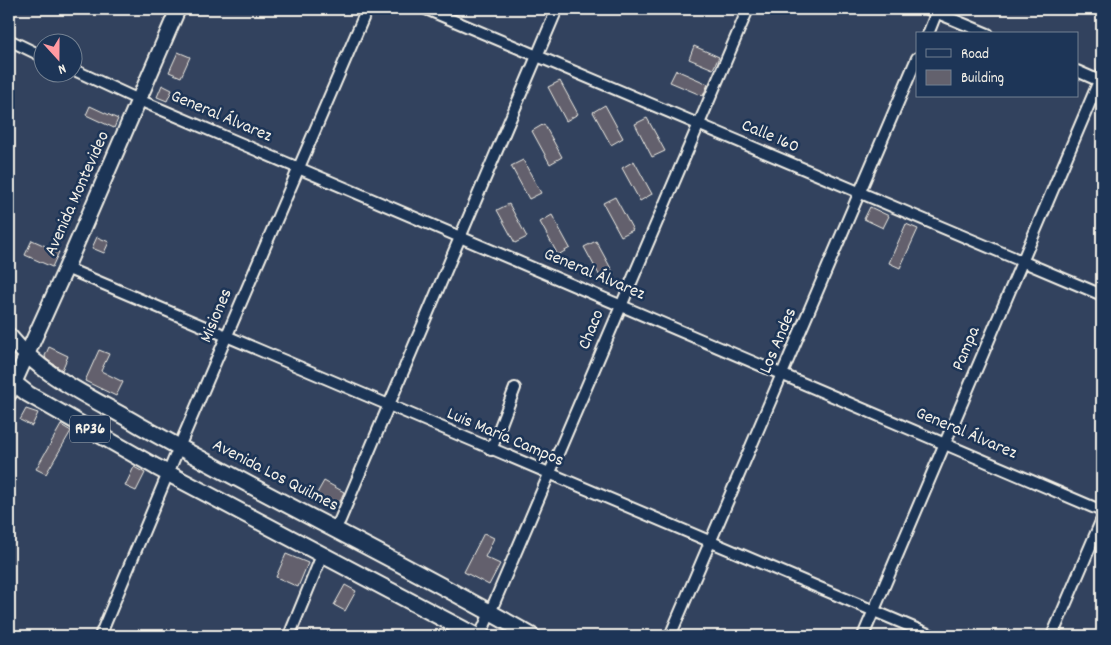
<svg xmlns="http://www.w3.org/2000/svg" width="1111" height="645" font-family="Dekko,sans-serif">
<rect width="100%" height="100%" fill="#32425e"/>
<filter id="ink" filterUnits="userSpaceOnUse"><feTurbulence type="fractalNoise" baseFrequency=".02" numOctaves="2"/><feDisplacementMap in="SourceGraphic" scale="10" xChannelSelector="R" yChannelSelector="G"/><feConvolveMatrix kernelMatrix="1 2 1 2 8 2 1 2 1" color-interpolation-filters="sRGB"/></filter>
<g filter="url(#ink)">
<g fill="#63616d" stroke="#f4f1e8">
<polygon points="694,46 719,57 713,69 689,59"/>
<polygon points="178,52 190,57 181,77 169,72"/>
<polygon points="676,70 708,84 703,96 670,82"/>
<polygon points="560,81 578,114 566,121 548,87"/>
<polygon points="162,85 172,90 167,101 157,97"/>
<polygon points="605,105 623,138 611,145 593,112"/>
<polygon points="90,106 118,119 114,128 86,115"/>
<polygon points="647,118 665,151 652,157 635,124"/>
<polygon points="544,124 562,157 550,164 532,131"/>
<polygon points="523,160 541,193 529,199 511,166"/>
<polygon points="634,161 652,194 640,201 622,168"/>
<polygon points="615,197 633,230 621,236 603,203"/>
<polygon points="509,204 527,237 515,243 497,210"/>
<polygon points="870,207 889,216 883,228 864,219"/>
<polygon points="552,215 570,248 558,255 540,222"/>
<polygon points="906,224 918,229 900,268 889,263"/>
<polygon points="97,237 109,242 104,253 92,248"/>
<polygon points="32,240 59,252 52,267 25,255"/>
<polygon points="596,241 614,274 602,280 584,247"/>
<polygon points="49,347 68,356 62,370 46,359 45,356"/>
<polygon points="99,350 109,354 101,371 123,382 116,396 85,381"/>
<polygon points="26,409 38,413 32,426 20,420"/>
<polygon points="61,425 71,431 46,474 36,469"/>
<polygon points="134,467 145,473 136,491 125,486"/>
<polygon points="324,481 344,492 339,503 333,504 316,495"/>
<polygon points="484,533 494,538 485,557 500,564 489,585 464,572"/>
<polygon points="286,554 308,563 298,587 276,577"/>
<polygon points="345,585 356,591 345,611 334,605"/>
</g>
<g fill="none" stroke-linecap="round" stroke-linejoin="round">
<g stroke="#f4f1e8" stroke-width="14">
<g id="street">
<polyline points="426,9 1102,295"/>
<polyline points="928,9 988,34"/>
<polyline points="928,34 938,9"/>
<polyline points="9,40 42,56"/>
<polyline points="72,69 139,100 1102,511"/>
<polyline points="1077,71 1102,82"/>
<polyline points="66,268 933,636"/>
<polyline points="491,450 515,388"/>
<polyline points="335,528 340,520 557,9"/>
<polyline points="100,636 179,447 367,9"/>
<polyline points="289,636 323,553"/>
<polyline points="480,636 748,9"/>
<polyline points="670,636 917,58"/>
<polyline points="863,636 1102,74"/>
<polyline points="1052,636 1102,519"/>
</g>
</g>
<g stroke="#f4f1e8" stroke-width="18">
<polyline id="secondary" points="9,394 66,268 178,9"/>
</g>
<g stroke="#f4f1e8" stroke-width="19">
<g id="primary">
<path d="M9,336c33,41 86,63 130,89 130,73 264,137 393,211"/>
<polyline points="9,379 28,394 156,467 476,636"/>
</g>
</g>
<use href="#street" stroke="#1d3557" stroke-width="10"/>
<use href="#secondary" stroke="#1d3557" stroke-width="14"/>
<use href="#primary" stroke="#1d3557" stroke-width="15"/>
</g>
</g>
<g text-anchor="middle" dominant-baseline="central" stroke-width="5" stroke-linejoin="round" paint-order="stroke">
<rect fill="#1d3557" stroke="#b4b9bc" stroke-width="1" x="70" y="415.5" width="40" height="27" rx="4"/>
<g font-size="16" font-weight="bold" fill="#f4f1e8">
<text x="90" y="429">RP36</text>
</g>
<g font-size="18" fill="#f4f1e8" stroke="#1d3557">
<text transform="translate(221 117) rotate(23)">General Álvarez</text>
<text transform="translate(770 137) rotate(23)">Calle 160</text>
<text transform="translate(78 194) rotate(-66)">Avenida Montevideo</text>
<text transform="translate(594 275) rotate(23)">General Álvarez</text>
<text transform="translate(217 316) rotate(-67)">Misiones</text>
<text transform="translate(592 330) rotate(-68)">Chaco</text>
<text transform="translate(779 341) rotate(-67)">Los Andes</text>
<text transform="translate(967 349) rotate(-67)">Pampa</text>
<text transform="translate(966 434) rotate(23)">General Álvarez</text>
<text transform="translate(505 438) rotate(23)">Luis María Campos</text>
<text transform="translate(275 476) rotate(27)">Avenida Los Quilmes</text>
</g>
</g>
<rect width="1111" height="645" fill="none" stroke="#1d3557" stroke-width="30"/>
<rect x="15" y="15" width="1081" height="615" fill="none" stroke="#f4f1e8" stroke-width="2" filter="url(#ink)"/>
<rect x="916" y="32" width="162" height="65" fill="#1d3557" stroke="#738091"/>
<rect x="926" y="49" width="25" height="8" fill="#1d3557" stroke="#738091"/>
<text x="961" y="58" font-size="15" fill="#f4f1e8">Road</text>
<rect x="926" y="70" width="25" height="15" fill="#63616d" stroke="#738091"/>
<text x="961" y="82" font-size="15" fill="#f4f1e8">Building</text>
<g transform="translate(58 58) rotate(159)"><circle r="24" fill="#1d3557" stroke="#738091"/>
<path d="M0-4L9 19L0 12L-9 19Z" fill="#ff9aa2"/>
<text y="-8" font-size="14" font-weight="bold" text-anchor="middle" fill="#f4f1e8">N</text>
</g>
</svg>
